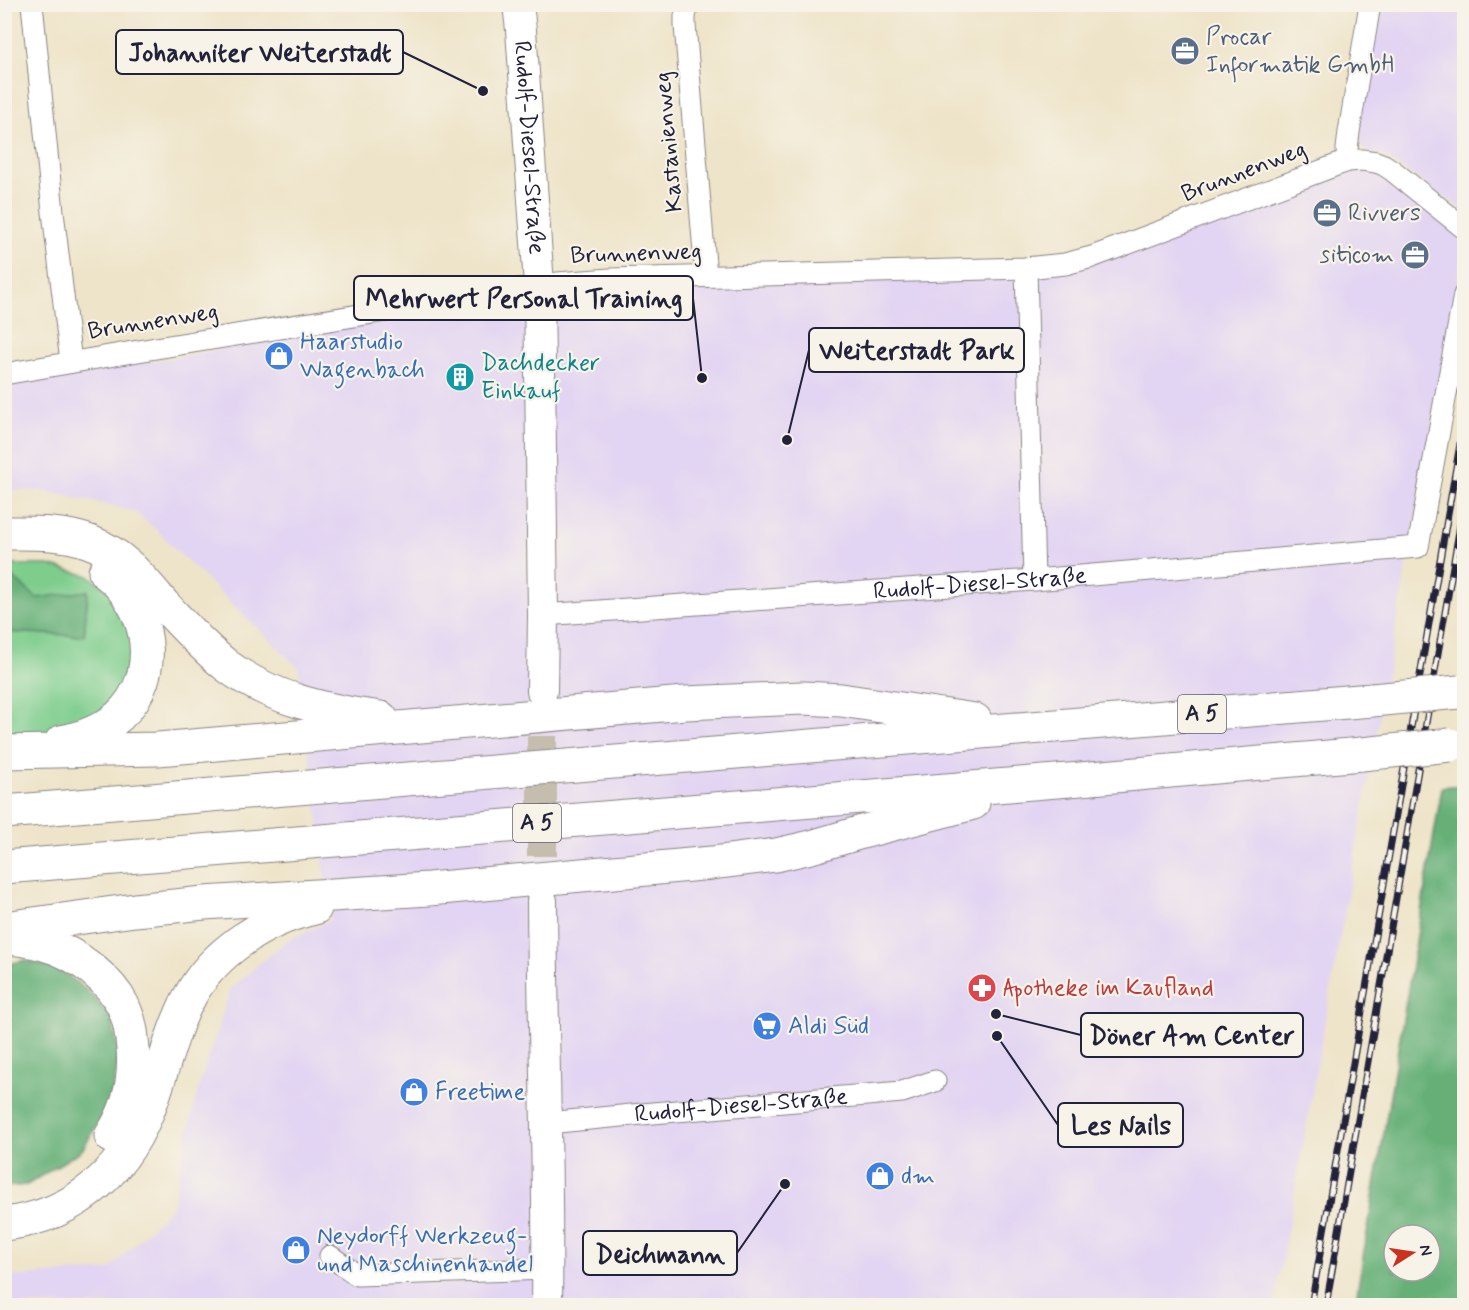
<svg xmlns="http://www.w3.org/2000/svg" width="1469" height="1310" font-family="Mynerve,sans-serif">
<rect width="100%" height="100%" fill="#f7f3e8"/>
<filter id="ink" filterUnits="userSpaceOnUse"><feTurbulence type="fractalNoise" baseFrequency=".0167" numOctaves="2"/><feDisplacementMap in="SourceGraphic" scale="12" xChannelSelector="R" yChannelSelector="G"/><feConvolveMatrix kernelMatrix="1 2 1 2 8 2 1 2 1" color-interpolation-filters="sRGB"/></filter>
<filter id="wash" filterUnits="userSpaceOnUse"><feTurbulence type="fractalNoise" baseFrequency=".008" numOctaves="4" result="noise"/><feDisplacementMap in="SourceGraphic" scale="24" xChannelSelector="R" yChannelSelector="G"/><feGaussianBlur stdDeviation="1.35" result="paint"/><feColorMatrix in="noise" values="0 0 0 0 0 0 0 0 0 0 0 0 0 0 0 0 0 1.4 0 .05"/><feComposite in="paint" operator="in"/></filter>
<g filter="url(#wash)">
<rect width="100%" height="100%" fill="#eee4c9"/>
<g fill="#e2d4f3">
<polygon points="1376,5 1464,5 1464,211 1387,158 1372,155 1362,147 1355,134"/>
<polygon points="1364,168 1384,174 1432,208 1464,242 1464,247 1274,1305 5,1305 5,1277 109,1270 172,1207 198,1089 231,988 285,942 331,920 298,667 174,548 156,529 135,512 105,504 43,491 5,490 5,384 178,357 517,296 572,287 1021,274 1337,173"/>
</g>
<polygon fill="#7ecd8d" stroke="#507864" stroke-width="1.5" points="5,565 48,565 89,576 116,596 132,624 133,670 122,696 80,727 32,736 5,736 5,632 84,635 88,591 37,599 11,577 5,591"/>
<g fill="#66b078" stroke="#44695a" stroke-width="1.5" fill-rule="evenodd">
<polygon points="11,576 37,598 88,591 84,636 5,632 5,591"/>
<path d="M1464,785v520h-109l87,-518zM1394,1235h36v36h-36z"/>
<polygon points="25,960 60,970 83,987 111,1015 119,1055 111,1101 82,1150 27,1185 5,1187 4,1027 11,1020 5,1006 5,965"/>
</g>
</g>
<g filter="url(#ink)">
<g fill="none" stroke-linecap="round" stroke-linejoin="round">
<polyline stroke="#c5bdad" stroke-width="30" stroke-dasharray="30 15" stroke-linecap="butt" points="542,691 542,901"/>
<g stroke="#888382" stroke-width="23">
<g id="street">
<polyline points="32,4 53,212 71,362"/>
<polyline points="688,4 685,16 685,25 706,276"/>
<polyline points="1348,161 1347,149 1349,132 1370,4"/>
<polyline points="1026,268 1034,580"/>
<polyline points="4,374 150,349 557,283 610,279 1026,268 1065,264 1092,257 1334,166 1348,161 1362,160 1376,162 1384,165 1393,171 1464,228"/>
<path id="s1" d="M543,615l491,-35 384,-33 46,-252"/>
<path id="s2" d="M547,1123l106,-10 249,-21 33,-11"/>
<polyline points="330,1256 357,1275 548,1269"/>
</g>
</g>
<g stroke="#888382" stroke-width="32">
<g id="secondary">
<path id="s3" d="M518,4l3,26 18,255 4,330 -1,76"/>
<path d="M542,901c1,135 7,270 5,405"/>
</g>
</g>
<g stroke="#888382" stroke-width="35">
<g id="highway">
<path d="M4,533c29,0 59,-1 86,9 34,13 52,37 75,64 20,21 39,42 62,60 44,33 100,45 154,52"/>
<path d="M61,742c21,-4 41,-11 58,-26 44,-41 32,-111 -14,-144"/>
<polyline points="4,752 158,749 685,703 803,698 841,700 975,720"/>
<polyline points="4,812 1372,700"/>
<polyline points="4,867 1069,780 1362,754"/>
<polyline points="4,928 135,910 204,903 429,889 712,863 776,855 811,847 862,832 973,803"/>
<path d="M4,938c41,2 70,13 99,41 10,10 19,22 23,34 5,12 6,24 7,36 3,32 -5,61 -22,87"/>
<path d="M4,1224c74,-8 124,-56 148,-124 12,-34 20,-70 37,-102 24,-46 76,-79 126,-90"/>
</g>
</g>
<use href="#street" stroke="#fff" stroke-width="21"/>
<use href="#secondary" stroke="#fff" stroke-width="30"/>
<use href="#highway" stroke="#fff" stroke-width="33"/>
<g stroke="#22223b" stroke-width="7">
<g id="rail">
<polyline points="1311,1306 1464,421"/>
<polyline points="1326,1306 1464,502"/>
</g>
</g>
<use href="#rail" stroke="#f7f3e8" stroke-width="4.5" stroke-dasharray="14" stroke-linecap="butt"/>
<g stroke="#888382" stroke-width="35" stroke-linecap="butt">
<g id="highway-bridge">
<polyline points="1372,700 1459,692"/>
<polyline points="1362,754 1450,745"/>
</g>
</g>
<use href="#highway-bridge" stroke="#fff" stroke-width="33"/>
</g>
</g>
<defs>
<g id="office-disc" transform="scale(1.5)"><circle r="9.5" fill="#5c6f8a" stroke="#f7f3e8"/><path d="M-6-3h4V-5.5h4V-3h4V5H-6ZM-1-4.5V-3h2v-1.5ZM-6 0V1H6V0Z" fill="#fff"/></g>
<g id="shop-disc" transform="scale(1.5)"><circle r="9.5" fill="#3f7fe0" stroke="#f7f3e8"/><path d="M-5-2.5h2.3a2.7 3.5 0 0 1 5.4 0H5L5.5 6h-11ZM-1.5-2.5h3a1.5 2.3 0 0 0-3 0Z" fill="#fff"/></g>
<g id="building-disc" transform="scale(1.5)"><circle r="9.5" fill="#0f9aa8" stroke="#f7f3e8"/><path d="M-4-6H4V6H1V3H-1V6H-4ZM-2.5-4.3h1.7v1.8h-1.7ZM.8-4.3h1.7v1.8H.8ZM-2.5-1h1.7V.8h-1.7ZM.8-1h1.7V.8H.8Z" fill="#fff"/></g>
<g id="pharmacy-disc" transform="scale(1.5)"><circle r="9.5" fill="#e0444e" stroke="#f7f3e8"/><path d="M-2-6h4v4h4v4h-4v4h-4v-4h-4v-4h4Z" fill="#fff"/></g>
<g id="supermarket-disc" transform="scale(1.5)"><circle r="9.5" fill="#3f7fe0" stroke="#f7f3e8"/><path d="M-6-5.5h2.5l.6 2H6L4.5 2H-2.5L-4.4-4H-6ZM-1.5 3.2a1.3 1.3 0 1 0 .1 0ZM3 3.2a1.3 1.3 0 1 0 .1 0Z" fill="#fff"/></g>
</defs>
<g fill-rule="evenodd">
<use href="#office-disc" x="1185" y="51"/>
<use href="#office-disc" x="1327" y="213"/>
<use href="#office-disc" x="1415" y="255"/>
<use href="#shop-disc" x="279" y="356"/>
<use href="#building-disc" x="460" y="377"/>
<use href="#pharmacy-disc" x="982" y="988"/>
<use href="#supermarket-disc" x="767" y="1026"/>
<use href="#shop-disc" x="414" y="1092"/>
<use href="#shop-disc" x="880" y="1176"/>
<use href="#shop-disc" x="296" y="1250"/>
</g>
<g text-anchor="middle" dominant-baseline="central" stroke-width="4.5" stroke-linejoin="round" paint-order="stroke">
<g fill="#f7f3e8" stroke="#62616f" stroke-width="1.5">
<rect x="1178" y="695" width="48" height="38" rx="4.5"/>
<rect x="513" y="804" width="48" height="38" rx="4.5"/>
</g>
<g font-size="22" font-weight="bold" fill="#22223b">
<text x="1202" y="714">A 5</text>
<text x="537" y="823">A 5</text>
</g>
<g font-size="24" fill="#4e5e75" stroke="#f7f3e8" text-anchor="start">
<text x="1206" y="37">Procar<tspan x="1206" dy="28">Informatik GmbH</tspan></text>
<text x="1348" y="213">Rivvers</text>
<text x="1394" y="255" text-anchor="end">siticom</text>
</g>
<g font-size="24" fill="#22223b" stroke="#f7f3e8">
<text transform="translate(669 142) rotate(-95)">Kastanienweg</text>
<text stroke="none"><textPath href="#s3" startOffset="144">Rudolf-Diesel-Straße</textPath></text>
<text transform="translate(1244 172) rotate(-21)">Brunnenweg</text>
<text transform="translate(636 254) rotate(-2)">Brunnenweg</text>
<text transform="translate(153 322) rotate(-9)">Brunnenweg</text>
<text stroke="none"><textPath href="#s1" startOffset="438">Rudolf-Diesel-Straße</textPath></text>
<text stroke="none"><textPath href="#s2" startOffset="195">Rudolf-Diesel-Straße</textPath></text>
</g>
<g font-size="24" fill="#366cbe" stroke="#f7f3e8" text-anchor="start">
<text x="300" y="342">Haarstudio<tspan x="300" dy="28">Wagenbach</tspan></text>
<text x="788" y="1026">Aldi Süd</text>
<text x="435" y="1092">Freetime</text>
<text x="901" y="1176">dm</text>
<text x="317" y="1236">Neydorff Werkzeug-<tspan x="317" dy="28">und Maschinenhandel</tspan></text>
</g>
<g font-size="24" fill="#0d838f" stroke="#f7f3e8" text-anchor="start">
<text x="481" y="363">Dachdecker<tspan x="481" dy="28">Einkauf</tspan></text>
</g>
<g font-size="24" fill="#be3a42" stroke="#f7f3e8" text-anchor="start">
<text x="1003" y="988">Apotheke im Kaufland</text>
</g>
</g>
<path fill="none" stroke="#22223b" stroke-width="2" d="M483 91L403 52M702 378L693 298M787 440L809 350M996 1014L1081 1035M997 1036L1058 1125M785 1184L737 1253"/>
<g fill="#22223b" stroke="#f7f3e8" stroke-width="2">
<circle cx="483" cy="91" r="6"/>
<circle cx="702" cy="378" r="6"/>
<circle cx="787" cy="440" r="6"/>
<circle cx="996" cy="1014" r="6"/>
<circle cx="997" cy="1036" r="6"/>
<circle cx="785" cy="1184" r="6"/>
</g>
<g fill="#f7f3e8" stroke="#22223b" stroke-width="2">
<rect x="116" y="30" width="287" height="44" rx="6"/>
<rect x="354" y="276" width="339" height="44" rx="6"/>
<rect x="809" y="328" width="215" height="44" rx="6"/>
<rect x="1081" y="1013" width="222" height="44" rx="6"/>
<rect x="1058" y="1103" width="125" height="44" rx="6"/>
<rect x="583" y="1231" width="154" height="44" rx="6"/>
</g>
<g font-size="26" text-anchor="middle" font-weight="bold" fill="#22223b">
<text x="260" y="61">Johanniter Weiterstadt</text>
<text x="524" y="307">Mehrwert Personal Training</text>
<text x="917" y="359">Weiterstadt Park</text>
<text x="1192" y="1044">Döner Am Center</text>
<text x="1121" y="1134">Les Nails</text>
<text x="660" y="1263">Deichmann</text>
</g>
<rect width="1469" height="1310" fill="none" stroke="#f7f3e8" stroke-width="24"/>
<g transform="translate(1412 1253) rotate(78)"><circle r="28" fill="#f7f3e8" stroke="#a29fa3" stroke-width="1.5"/>
<path d="M0-4.5L10 22L0 15L-10 22Z" fill="#c8321e"/>
<text y="-9" font-size="16" font-weight="bold" text-anchor="middle" fill="#22223b">N</text>
</g>
</svg>
